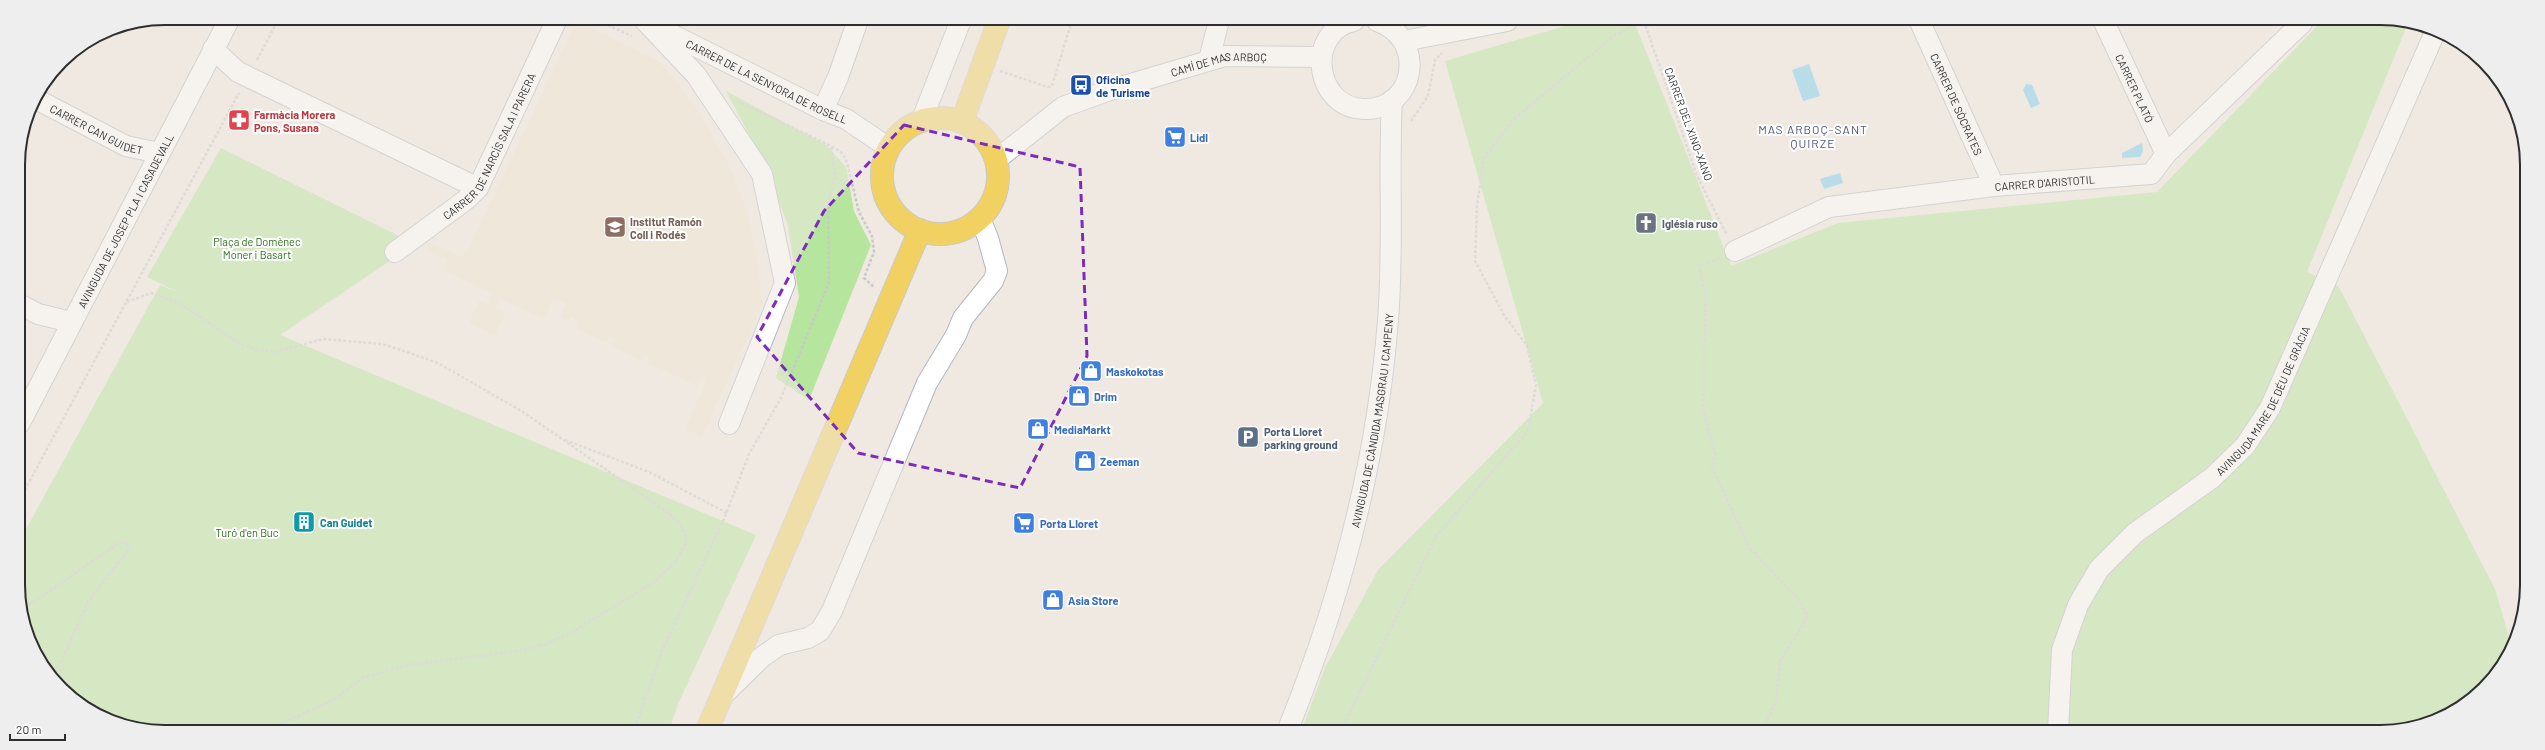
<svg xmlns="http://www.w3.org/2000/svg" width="2545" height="750" font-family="Barlow,sans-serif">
<rect width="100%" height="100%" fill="#efe9e1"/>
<polygon fill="#f0e6d1" points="576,21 656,59 668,71 698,110 715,140 733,173 747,212 757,256 762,305 702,437 685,429 707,379 702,377 698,386 646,363 649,356 646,354 642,361 610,346 614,339 609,337 607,343 576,329 579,321 571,317 569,322 560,317 566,303 554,298 544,319 500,299 496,308 506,312 495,336 469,323 479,300 488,304 492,293 442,270 447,260 426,251 430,242 462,257 466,249 468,250"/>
<g fill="#b6e59e">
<polygon points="1582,21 1634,21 1731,266 1838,223 2157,192 2320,23 2408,23 2307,272 2339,287 2495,589 2512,647 2507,659 2477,696 2436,721 2389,732 1302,729 1325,668 1378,570 1543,403 1445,61"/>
<polygon points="726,91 826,145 846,167 854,211 871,245 809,400 776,378 799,297 788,225 764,163"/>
<polygon points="221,148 415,244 280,335 756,535 678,704 670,728 127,727 91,712 55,682 33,650 21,613 20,540 160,285 180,293 147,277"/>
</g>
<g fill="#75cff0">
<polygon points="1809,64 1820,96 1803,101 1792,70"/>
<polygon points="2026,84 2032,85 2040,104 2031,108 2023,90"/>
<polygon points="2142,143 2143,151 2140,157 2122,158 2122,153"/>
<polygon points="1840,173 1843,183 1824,189 1820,179"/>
</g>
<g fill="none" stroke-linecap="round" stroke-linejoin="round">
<g stroke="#b4b7c1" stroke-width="22">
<g id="minor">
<polyline points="645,21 696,75 762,174 785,283 729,424"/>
<path d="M1354,21c-49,10 -40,87 10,88 53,1 63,-71 13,-88"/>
<path id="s1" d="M1920,22l74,164"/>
<path id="s2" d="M2104,22l62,132"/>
<path id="s3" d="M661,29l162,81 23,9 43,29"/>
<polyline points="1404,41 1507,21"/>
<polyline points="213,49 238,72 478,188"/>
<polyline points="1209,60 1219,20"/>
<path id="s4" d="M36,99l90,47 33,7"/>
<polyline points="823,110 838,77 858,20"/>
<polyline points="921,122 961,20"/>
<path id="s5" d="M996,160l67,-53 44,-16 118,-35 96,1"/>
<path id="s6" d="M1735,251l94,-44 165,-21 157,-12 15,-20 136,-131"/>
<path id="s7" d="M395,252l72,-53 11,-11 79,-169"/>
<polyline points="19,304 38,314 71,322"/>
<path id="s8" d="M20,423l210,-405"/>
<polyline points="722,696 762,657 779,645 808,638 820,631 832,611 927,383 956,335 963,318 993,281 997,271 988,238 980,219"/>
<path id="s9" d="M1288,729c53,-131 89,-267 100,-409 6,-74 0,-146 4,-220"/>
<path id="s10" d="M2058,731l4,-81 16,-45 21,-36 36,-36 77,-55 33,-32 25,-38 166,-378"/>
</g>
</g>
<g stroke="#c9c9c9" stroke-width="24">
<g id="major">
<circle cx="940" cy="176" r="58"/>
<polyline points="962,122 999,20"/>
<polyline points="708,728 920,230"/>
</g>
</g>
<g stroke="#c9c9c9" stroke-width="2.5" stroke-dasharray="3 2" stroke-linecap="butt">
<polyline points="594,19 632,36"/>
<polyline points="1644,21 1697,176 1727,235"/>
<polyline points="257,60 279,18"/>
<polyline points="1000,71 1048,87 1052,86 1072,20"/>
<polyline points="737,101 827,144 840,151 846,159 859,212 872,236 874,252 864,278 875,288"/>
<polyline points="1411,121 1428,96 1435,60 1442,53"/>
<polyline points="1719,258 1699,266 1706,297 1703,410 1715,454 1712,467 1749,547 1799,600 1808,616 1780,662 1776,700 1764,727 1766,730"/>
<polyline points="127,302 151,293 179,303 239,343 257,350 275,352 323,339 382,344 410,353 438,363 523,412 670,514 680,524 686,537 686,543 676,561 653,583 572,632 546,644 518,651 408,665 362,678 334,700 274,727"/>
<polyline points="565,440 649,472 727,513"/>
<polyline points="20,499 239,93"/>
<polyline points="21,611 120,542 128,543 127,552 88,602 53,680"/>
<polyline points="635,728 662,651 724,519 749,454 781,398 829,283 828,203 835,175 831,146"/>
<polyline points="1341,730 1437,535 1528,431 1536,385 1527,346 1504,315 1475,261 1477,205 1484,158 1513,120 1616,34 1644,21"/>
</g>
<use href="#minor" stroke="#fff" stroke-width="20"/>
<use href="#major" stroke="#f2d163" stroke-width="22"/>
</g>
<path d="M0 0H2545V750H0ZM904,125l176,42 7,189 -67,132 -162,-35 -101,-116 67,-126z" fill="#efe9e1" fill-opacity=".55" fill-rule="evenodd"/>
<path fill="none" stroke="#7b2cbf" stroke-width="3" stroke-dasharray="8 5" stroke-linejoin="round" d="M904,125l176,42 7,189 -67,132 -162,-35 -101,-116 67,-126z"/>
<defs>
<g id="bus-square" transform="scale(1.15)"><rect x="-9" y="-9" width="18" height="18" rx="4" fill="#1a4fb4" stroke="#fff"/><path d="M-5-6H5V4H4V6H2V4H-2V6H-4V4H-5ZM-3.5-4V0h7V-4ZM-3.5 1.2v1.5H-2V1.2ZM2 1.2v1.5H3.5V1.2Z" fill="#fff"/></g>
<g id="pharmacy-square" transform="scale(1.15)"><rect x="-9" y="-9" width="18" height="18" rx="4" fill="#e0444e" stroke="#fff"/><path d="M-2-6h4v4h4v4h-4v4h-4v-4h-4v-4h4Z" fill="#fff"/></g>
<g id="supermarket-square" transform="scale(1.15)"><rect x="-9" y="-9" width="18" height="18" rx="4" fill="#3f7fe0" stroke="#fff"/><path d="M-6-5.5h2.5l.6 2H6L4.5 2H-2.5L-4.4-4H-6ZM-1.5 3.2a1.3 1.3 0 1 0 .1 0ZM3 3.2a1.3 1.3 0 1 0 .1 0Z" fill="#fff"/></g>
<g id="church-square" transform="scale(1.15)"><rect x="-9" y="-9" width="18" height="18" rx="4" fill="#6b7280" stroke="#fff"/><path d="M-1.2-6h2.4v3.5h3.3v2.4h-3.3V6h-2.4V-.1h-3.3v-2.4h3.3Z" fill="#fff"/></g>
<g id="school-square" transform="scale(1.15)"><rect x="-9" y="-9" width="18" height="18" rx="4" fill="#8d6e63" stroke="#fff"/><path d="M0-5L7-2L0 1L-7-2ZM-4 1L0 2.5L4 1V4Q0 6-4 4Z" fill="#fff"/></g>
<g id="shop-square" transform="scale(1.15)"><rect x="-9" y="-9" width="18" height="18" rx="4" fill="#3f7fe0" stroke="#fff"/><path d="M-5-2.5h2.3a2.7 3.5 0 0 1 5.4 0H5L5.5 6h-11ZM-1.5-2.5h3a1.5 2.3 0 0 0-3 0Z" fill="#fff"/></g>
<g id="parking-square" transform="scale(1.15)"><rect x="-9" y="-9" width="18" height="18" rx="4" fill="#5c6f8a" stroke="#fff"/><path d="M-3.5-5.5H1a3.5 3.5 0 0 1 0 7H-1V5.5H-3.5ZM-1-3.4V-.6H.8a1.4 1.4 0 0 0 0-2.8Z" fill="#fff"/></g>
<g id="building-square" transform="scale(1.15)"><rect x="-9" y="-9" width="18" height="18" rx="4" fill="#0f9aa8" stroke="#fff"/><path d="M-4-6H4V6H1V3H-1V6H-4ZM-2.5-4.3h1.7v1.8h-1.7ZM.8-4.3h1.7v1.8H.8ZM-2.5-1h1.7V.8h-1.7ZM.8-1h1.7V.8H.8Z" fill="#fff"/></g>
</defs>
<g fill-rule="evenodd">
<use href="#bus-square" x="1081" y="85"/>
<use href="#pharmacy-square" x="239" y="120"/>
<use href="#supermarket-square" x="1175" y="137"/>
<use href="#church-square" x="1646" y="223"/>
<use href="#school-square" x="615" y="227"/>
<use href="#shop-square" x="1091" y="371"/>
<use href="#shop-square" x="1079" y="396"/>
<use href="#shop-square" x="1038" y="429"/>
<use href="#parking-square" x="1248" y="437"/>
<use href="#shop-square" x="1085" y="461"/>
<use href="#building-square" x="304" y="522"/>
<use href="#supermarket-square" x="1024" y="523"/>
<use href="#shop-square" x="1053" y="600"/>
</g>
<g text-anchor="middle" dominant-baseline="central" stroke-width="4" stroke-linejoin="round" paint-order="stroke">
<g font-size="11" fill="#2e2e2e" stroke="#fff">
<text stroke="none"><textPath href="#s5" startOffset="248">CAMÍ DE MAS ARBOÇ</textPath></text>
<text stroke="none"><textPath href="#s3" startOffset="118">CARRER DE LA SENYORA DE ROSELL</textPath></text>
<text stroke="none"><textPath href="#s2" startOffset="73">CARRER PLATÓ</textPath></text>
<text stroke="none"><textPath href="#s1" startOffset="90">CARRER DE SÒCRATES</textPath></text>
<text transform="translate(1689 124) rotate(70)">CARRER DEL XINO-XANO</text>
<text stroke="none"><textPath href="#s4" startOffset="68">CARRER CAN GUIDET</textPath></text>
<text stroke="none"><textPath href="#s7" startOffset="146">CARRER DE NARCÍS SALA I PARERA</textPath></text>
<text stroke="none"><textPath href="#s6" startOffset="321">CARRER D'ARISTOTIL</textPath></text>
<text stroke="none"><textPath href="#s8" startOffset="228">AVINGUDA DE JOSEP PLA I CASADEVALL</textPath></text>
<text stroke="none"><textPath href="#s10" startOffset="410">AVINGUDA MARE DE DÉU DE GRÀCIA</textPath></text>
<text stroke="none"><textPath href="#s9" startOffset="321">AVINGUDA DE CÀNDIDA MASGRAU I CAMPENY</textPath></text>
</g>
<g font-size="11" font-weight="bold" fill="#164399" stroke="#fff" text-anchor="start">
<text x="1096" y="79">Oficina<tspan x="1096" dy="13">de Turisme</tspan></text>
</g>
<g font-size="11" font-weight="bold" fill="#be3a42" stroke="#fff" text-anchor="start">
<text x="254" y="114">Farmàcia Morera<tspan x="254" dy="13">Pons, Susana</tspan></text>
</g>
<g font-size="11" font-weight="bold" fill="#366cbe" stroke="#fff" text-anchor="start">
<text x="1190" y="137">Lidl</text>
<text x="1106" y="371">Maskokotas</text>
<text x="1094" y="396">Drim</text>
<text x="1054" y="429">MediaMarkt</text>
<text x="1100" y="461">Zeeman</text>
<text x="1040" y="523">Porta Lloret</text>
<text x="1068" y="600">Asia Store</text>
</g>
<g font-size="11" font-weight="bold" fill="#785e54" stroke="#fff" text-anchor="start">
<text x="630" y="221">Institut Ramón<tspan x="630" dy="13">Coll i Rodés</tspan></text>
</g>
<g font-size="11" font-weight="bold" fill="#5b616d" stroke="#fff" text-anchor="start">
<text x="1662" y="223">Iglésia ruso</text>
</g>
<g font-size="11" fill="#2c6e1b" stroke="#fff">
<text x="257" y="241">Plaça de Domènec<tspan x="257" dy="13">Moner i Basart</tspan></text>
<text x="247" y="532">Turó d'en Buc</text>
</g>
<g font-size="11" font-weight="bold" fill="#4e5e75" stroke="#fff" text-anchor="start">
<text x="1264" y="431">Porta Lloret<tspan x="1264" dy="13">parking ground</tspan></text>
</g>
<g font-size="11" font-weight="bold" fill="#0d838f" stroke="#fff" text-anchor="start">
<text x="320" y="522">Can Guidet</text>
</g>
<g font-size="12" letter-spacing="1" fill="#4d5680" stroke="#fff">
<text x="1813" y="129">MAS ARBOÇ-SANT<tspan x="1813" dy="14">QUIRZE</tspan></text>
</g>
</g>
<path d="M0 0H2545V750H0ZM165 25H2380A140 140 0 0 1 2520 165V585A140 140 0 0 1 2380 725H165A140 140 0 0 1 25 585V165A140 140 0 0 1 165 25Z" fill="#eee" fill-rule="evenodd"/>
<path fill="none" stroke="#2e2e2e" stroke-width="2" d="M165 25H2380A140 140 0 0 1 2520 165V585A140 140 0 0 1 2380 725H165A140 140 0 0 1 25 585V165A140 140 0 0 1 165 25Z"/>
<path d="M10 734v6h55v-6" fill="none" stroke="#2e2e2e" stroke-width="2"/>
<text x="16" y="734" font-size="12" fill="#2e2e2e" stroke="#ffffff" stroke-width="3" paint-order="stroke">20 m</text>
</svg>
